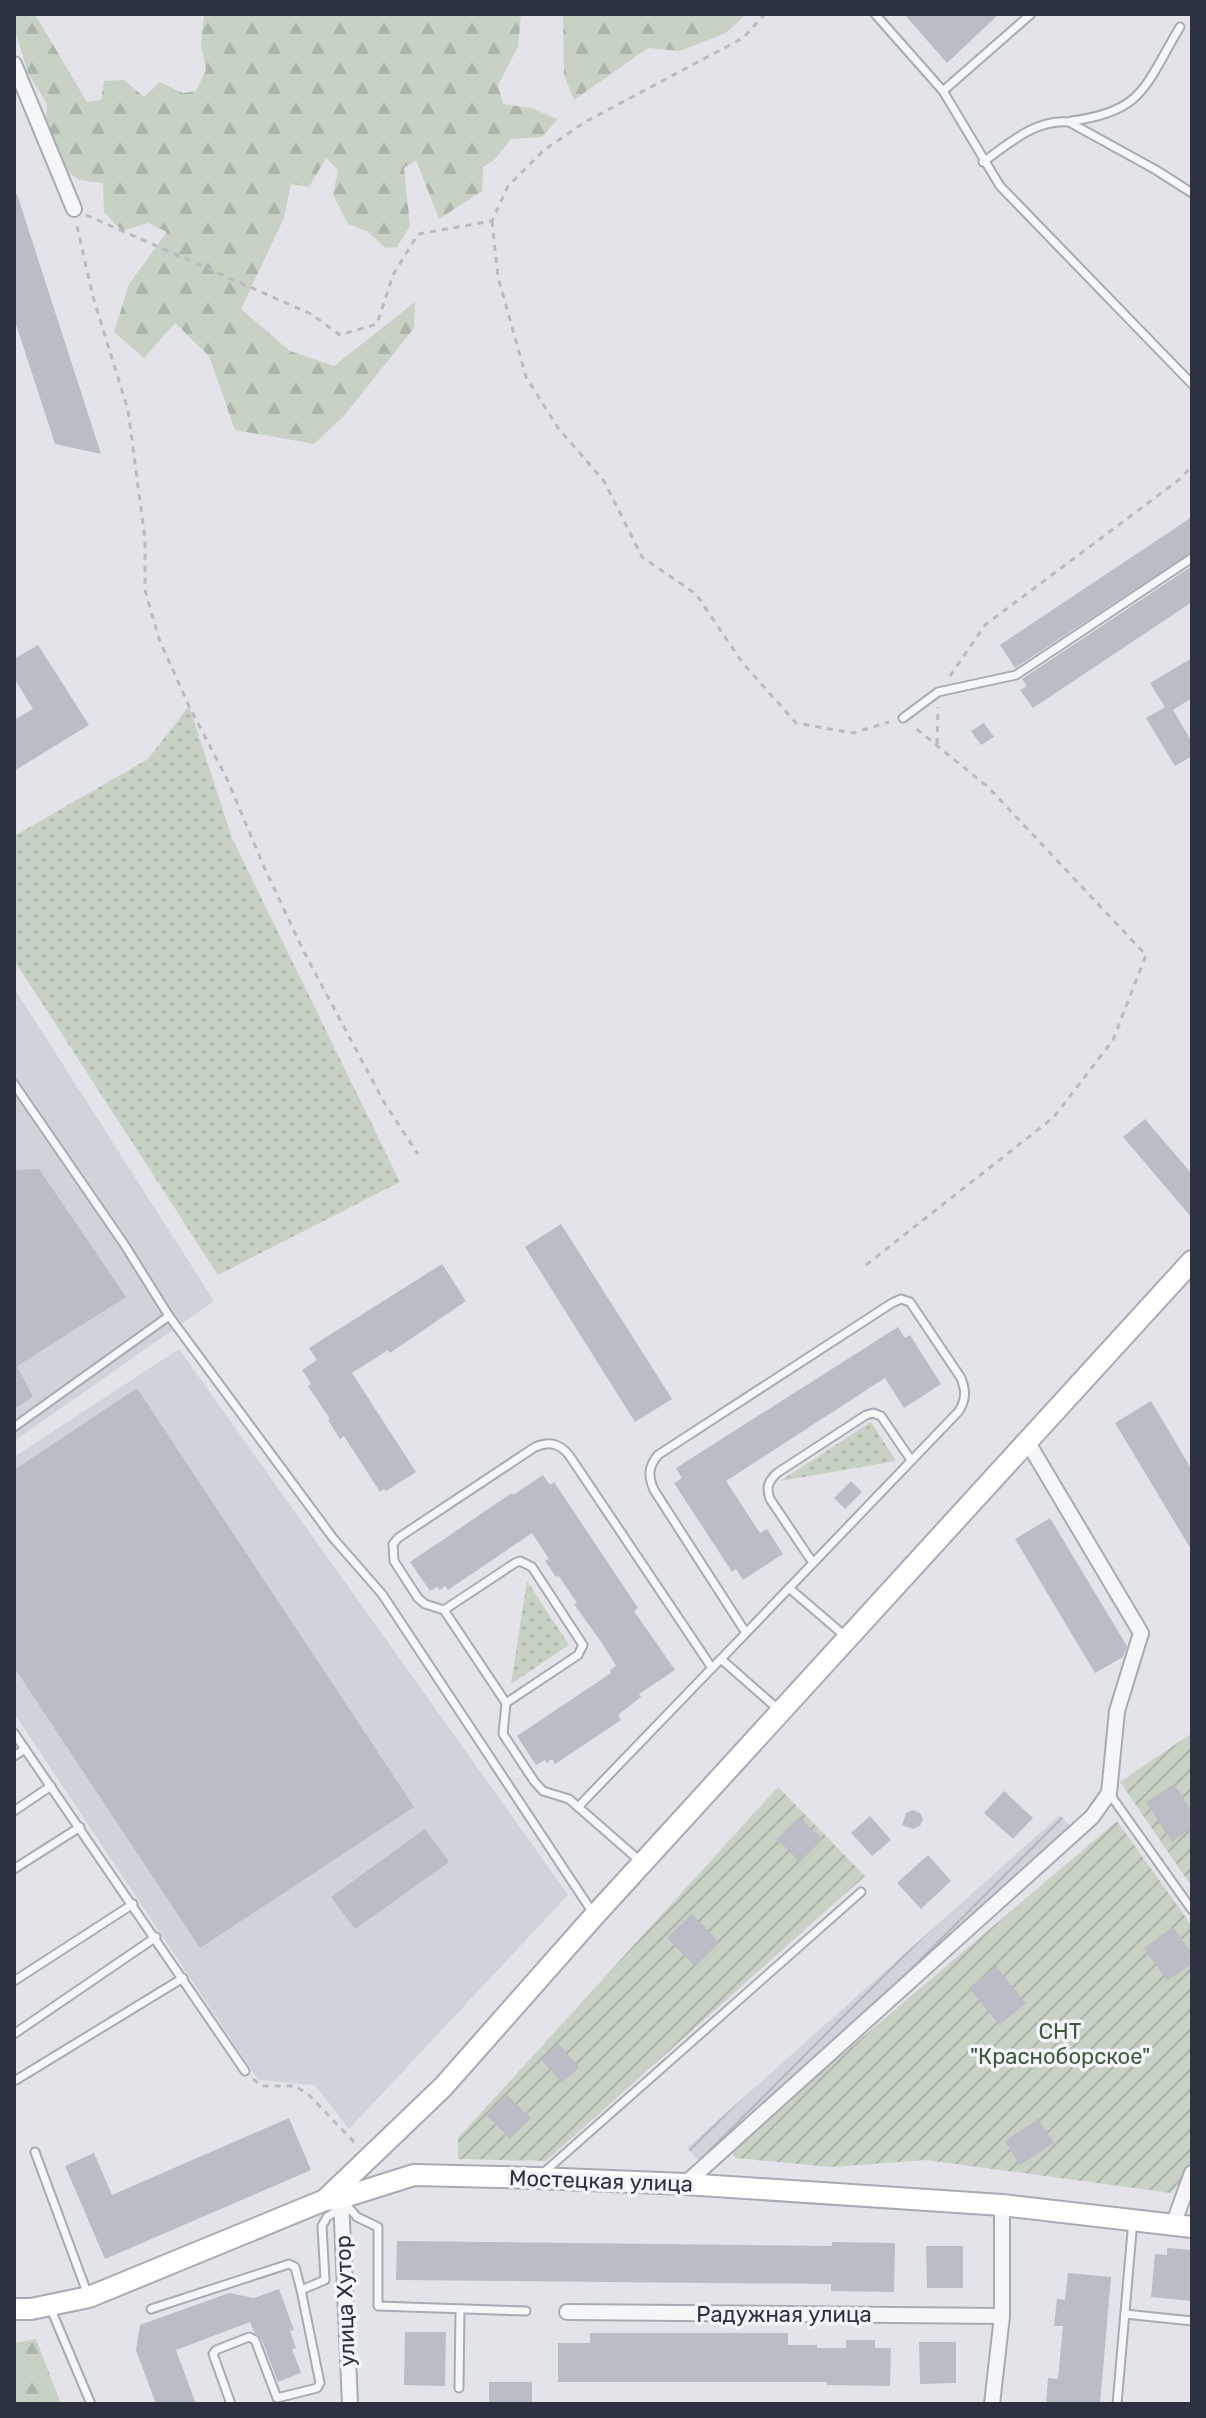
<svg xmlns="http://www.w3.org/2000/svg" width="1206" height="2418" font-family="Rubik,sans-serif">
<defs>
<pattern id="industrial-furrows" width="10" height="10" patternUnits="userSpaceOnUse" patternTransform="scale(2)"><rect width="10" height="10" fill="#d1d3db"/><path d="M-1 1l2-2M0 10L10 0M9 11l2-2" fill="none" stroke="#b4b6bd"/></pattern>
<pattern id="grass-dots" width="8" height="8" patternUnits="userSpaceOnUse" patternTransform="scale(2)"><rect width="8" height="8" fill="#c7d2c5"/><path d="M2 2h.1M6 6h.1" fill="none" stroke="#abb5aa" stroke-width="1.8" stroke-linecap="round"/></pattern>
<pattern id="forest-firs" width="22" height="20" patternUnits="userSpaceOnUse" patternTransform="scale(2)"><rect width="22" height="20" fill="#c7d2c5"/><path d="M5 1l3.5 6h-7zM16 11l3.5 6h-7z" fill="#abb5aa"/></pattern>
<pattern id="garden-furrows" width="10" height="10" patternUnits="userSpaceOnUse" patternTransform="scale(2)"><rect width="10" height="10" fill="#c7d2c5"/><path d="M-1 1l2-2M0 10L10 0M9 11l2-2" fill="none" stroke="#abb5aa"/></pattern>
</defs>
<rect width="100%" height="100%" fill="#e3e4e9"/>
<g fill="#d1d3db">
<polygon points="14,988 214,1301 14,1441"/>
<polygon points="179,1349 568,1895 349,2129 315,2085 258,2080 14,1713 14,1457"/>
</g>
<polygon fill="url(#industrial-furrows)" points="1060,1815 1072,1828 699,2161 687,2148"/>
<g fill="url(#grass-dots)">
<polygon points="189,706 232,838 400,1182 218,1275 14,960 14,836 148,759"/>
<polygon points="871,1422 896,1461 780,1481"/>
<polygon points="527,1581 569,1645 511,1684"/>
</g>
<g fill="url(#forest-firs)">
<polygon points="14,14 35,14 87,102 101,100 104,81 124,80 144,97 160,82 183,93 196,91 206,70 201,45 204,14 521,14 518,47 498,85 503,104 531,108 558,119 542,137 511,139 494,160 483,167 482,191 439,219 416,160 404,168 410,226 397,247 385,248 367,231 348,224 333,195 338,170 326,158 309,187 291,184 284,218 241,309 290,351 334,366 415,302 414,328 344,416 314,444 235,430 209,356 175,323 144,358 114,332 129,284 167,232 148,223 122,231 104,212 103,183 79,180 55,162 45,132 47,104 28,73 14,27"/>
<polygon points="563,14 746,14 726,33 680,51 648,48 574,100 564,75"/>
<polygon points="36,2339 61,2404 14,2404 14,2343"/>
</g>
<g fill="url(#garden-furrows)">
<polygon points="1192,1733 1192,1887 1120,1782"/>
<polygon points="778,1787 865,1876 546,2161 458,2159 458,2138"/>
<polygon points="1117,1821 1192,1926 1192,2169 1171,2193 926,2160 832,2167 735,2158 731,2149"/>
</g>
<g fill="#babdc6">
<polygon points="904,14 999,14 947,63"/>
<polygon points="17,194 101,454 55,444 14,318 14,195"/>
<polygon points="1192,517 1192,552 1015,668 1000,645"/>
<polygon points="1192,566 1192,602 1033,708 1020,690 1027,686 1022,679"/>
<polygon points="38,645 89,725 14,771 14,720 33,709 14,678 14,659"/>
<polygon points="1192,658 1192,698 1173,710 1192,742 1192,756 1175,766 1146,718 1165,707 1150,683"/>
<polygon points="984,723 994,737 981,745 971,731"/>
<polygon points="1145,1119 1192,1174 1192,1218 1123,1137"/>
<polygon points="39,1169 126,1297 17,1366 33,1397 14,1409 14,1170"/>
<polygon points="561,1224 672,1399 635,1422 525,1247"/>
<polygon points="442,1264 466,1301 390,1353 388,1350 352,1373 416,1472 386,1491 384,1489 380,1492 344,1436 340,1439 328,1420 330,1419 308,1386 311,1384 302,1370 317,1360 309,1348"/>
<polygon points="898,1327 905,1338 910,1335 941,1384 904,1408 885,1378 726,1481 760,1533 767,1529 783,1554 743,1580 736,1569 732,1572 674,1483 682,1478 676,1468"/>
<polygon points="137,1388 414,1807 200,1948 14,1667 14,1470"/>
<polygon points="1151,1401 1192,1470 1192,1551 1115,1423"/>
<polygon points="543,1475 550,1485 554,1482 638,1608 634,1611 675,1670 639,1694 641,1697 618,1715 621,1720 555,1764 552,1759 547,1763 545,1760 536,1765 517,1736 611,1673 610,1670 616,1666 602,1643 574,1604 577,1603 558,1575 556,1577 545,1561 549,1559 532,1533 448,1590 445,1586 440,1590 437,1587 430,1591 410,1562 512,1493 513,1495"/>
<polygon points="851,1481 862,1492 845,1509 834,1498"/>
<polygon points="1050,1518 1127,1646 1123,1657 1095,1673 1015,1539"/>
<polygon points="1174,1784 1192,1811 1192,1828 1172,1842 1146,1802"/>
<polygon points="1004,1791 1033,1818 1013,1839 984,1813"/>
<polygon points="913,1810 920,1813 923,1819 920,1826 913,1829 902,1825 906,1813"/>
<polygon points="870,1816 891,1840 872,1856 851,1833"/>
<polygon points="799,1817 822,1839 800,1862 777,1839"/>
<polygon points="425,1829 449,1862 355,1929 331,1897"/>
<polygon points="928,1855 951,1881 921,1909 897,1883"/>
<polygon points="692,1914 719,1942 695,1966 667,1938"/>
<polygon points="1173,1927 1192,1954 1192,1964 1167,1981 1144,1948"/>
<polygon points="996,1966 1026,2003 999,2025 969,1988"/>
<polygon points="559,2044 579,2068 562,2083 541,2059"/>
<polygon points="507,2095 531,2118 510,2139 487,2116"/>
<polygon points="289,2118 311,2170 105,2259 65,2166 94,2153 112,2195"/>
<polygon points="1038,2119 1054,2143 1020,2165 1005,2141"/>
<polygon points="397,2241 832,2246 832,2242 895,2243 894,2292 831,2291 831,2284 396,2280"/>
<polygon points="926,2246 963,2246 963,2288 927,2288"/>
<polygon points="1167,2248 1192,2250 1192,2301 1151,2297 1155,2254 1167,2255"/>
<polygon points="1068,2273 1111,2277 1100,2404 1046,2404 1048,2378 1058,2379 1063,2326 1054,2326 1057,2299 1065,2300"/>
<polygon points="279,2289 294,2330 290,2331 296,2348 292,2349 301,2373 278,2382 261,2338 254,2332 250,2322 176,2350 196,2404 156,2404 136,2350 140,2325 229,2293 254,2298"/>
<polygon points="405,2332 446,2332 445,2386 404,2385"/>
<polygon points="590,2333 788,2333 788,2345 817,2345 817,2348 846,2348 846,2340 875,2340 875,2348 891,2348 890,2386 827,2385 827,2382 558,2382 558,2343 590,2343"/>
<polygon points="919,2342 956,2342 956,2383 920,2384"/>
<rect x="489" y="2382" width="43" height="22"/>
</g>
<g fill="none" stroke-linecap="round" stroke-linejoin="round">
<g stroke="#a8abb3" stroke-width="11">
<g id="lane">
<polyline points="875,14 943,91 1031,14"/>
<polyline points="943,91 1000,186 1192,384"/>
<path d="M1071,121c73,-9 74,-36 109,-94"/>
<path d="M983,162c27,-19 52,-43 86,-40l87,48 36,23"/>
<polyline points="903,718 938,692 1016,675 1192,558"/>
<polyline points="14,1084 124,1244 169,1316 14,1427"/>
<polyline points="169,1316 333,1538 382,1594 593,1913"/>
<path d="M813,1563l-43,-64c-4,-12 -2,-17 7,-26l89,-58 7,-2 8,3 30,44"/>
<polyline points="789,1588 845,1636"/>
<polyline points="444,1610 515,1563 520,1561 532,1567 583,1645 578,1655 506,1703"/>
<path d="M721,1659l238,-248c7,-12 7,-20 2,-33l-51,-76 -9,-3 -9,4 -234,152c-10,12 -10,21 -4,35l92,143"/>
<polyline points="14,1733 245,2071"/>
<polyline points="14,1756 25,1749"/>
<polyline points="1109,1793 1192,1910"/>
<polyline points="578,1807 712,1668"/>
<polyline points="14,1811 51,1786"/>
<path d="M640,1861l-71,-62 -26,-8 -9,-10 -31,-47 3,-31 -62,-93 -19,-6 -7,-6 -24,-37 -1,-17 5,-6 137,-91c14,-6 24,-4 34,8l143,213 9,-9 58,51"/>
<polyline points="14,1869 80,1827"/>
<polyline points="14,1981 133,1904"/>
<polyline points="14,2034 156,1937"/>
<polyline points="16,2080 183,1978"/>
<polyline points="35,2152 88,2295"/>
<polyline points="542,2174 861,1892"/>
<polyline points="342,2200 357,2217 378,2227 378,2306 526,2311"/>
<polyline points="50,2307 91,2404"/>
<polyline points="151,2309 289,2264 295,2267 301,2290"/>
<polyline points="1125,2314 1192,2321"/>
<polyline points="459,2388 460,2309"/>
<polyline points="231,2404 213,2354 216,2350 249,2337 255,2340 277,2398 317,2388 320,2383 301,2290 325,2280 322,2226 327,2217 341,2208"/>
<polyline points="1117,2404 1133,2220"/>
</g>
</g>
<g stroke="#a8abb3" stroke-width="18">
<g id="street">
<polyline points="14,64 74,209"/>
<polyline points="685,2184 1092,1817 1109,1793 1117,1711 1141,1633 1027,1441"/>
<polyline points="341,2198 350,2404"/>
<polyline points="1173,2225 1192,2173"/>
<polyline points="567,2312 1002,2316"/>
<polyline points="992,2404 1002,2316 1002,2205"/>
</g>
</g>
<g stroke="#a8abb3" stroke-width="24">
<g id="secondary">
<polyline points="325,2200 443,2087 595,1915 1192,1261"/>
<polyline points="14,2309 31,2309 89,2297 325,2200 341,2198 414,2175 537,2178 685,2184 1002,2205 1192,2227"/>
</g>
</g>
<g stroke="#b9bbc1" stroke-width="3" stroke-dasharray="6 6" stroke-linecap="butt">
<polyline points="86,215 311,314 340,335 377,324 393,275 418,234 492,221 508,186 544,150 585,122 743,38 765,14"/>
<polyline points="492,221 498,277 526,377 558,428 604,481 642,557 696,594 742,662 796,723 853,733 889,722"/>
<polyline points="77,226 93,297 128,410 145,539 145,590 159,639 189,706 227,779 265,869 304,952 385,1104 418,1154"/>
<polyline points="950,676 985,625 1180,479 1192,466"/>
<polyline points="937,744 938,707"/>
<polyline points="866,1265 1054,1117 1113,1040 1146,955 988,787 914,727"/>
<polyline points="253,2079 262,2086 295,2086 308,2094 355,2143"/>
</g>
<use href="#lane" stroke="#f5f6f8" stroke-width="7"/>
<use href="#street" stroke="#f5f6f8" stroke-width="14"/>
<use href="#secondary" stroke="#fff" stroke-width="20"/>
</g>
<g text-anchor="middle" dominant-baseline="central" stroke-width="7" stroke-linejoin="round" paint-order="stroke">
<g font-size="22" fill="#3d5a3b" stroke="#f2f4f7">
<text x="1060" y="2031">СНТ<tspan x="1060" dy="25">"Красноборское"</tspan></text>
</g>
<g font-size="22" fill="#2c3140" stroke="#f2f4f7">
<text transform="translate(601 2181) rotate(2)">Мостецкая улица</text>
<text transform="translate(345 2301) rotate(-92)">улица Хутор</text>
<text x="784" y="2314">Радужная улица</text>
</g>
</g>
<rect width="1206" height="2418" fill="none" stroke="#2c3140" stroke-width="32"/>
</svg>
